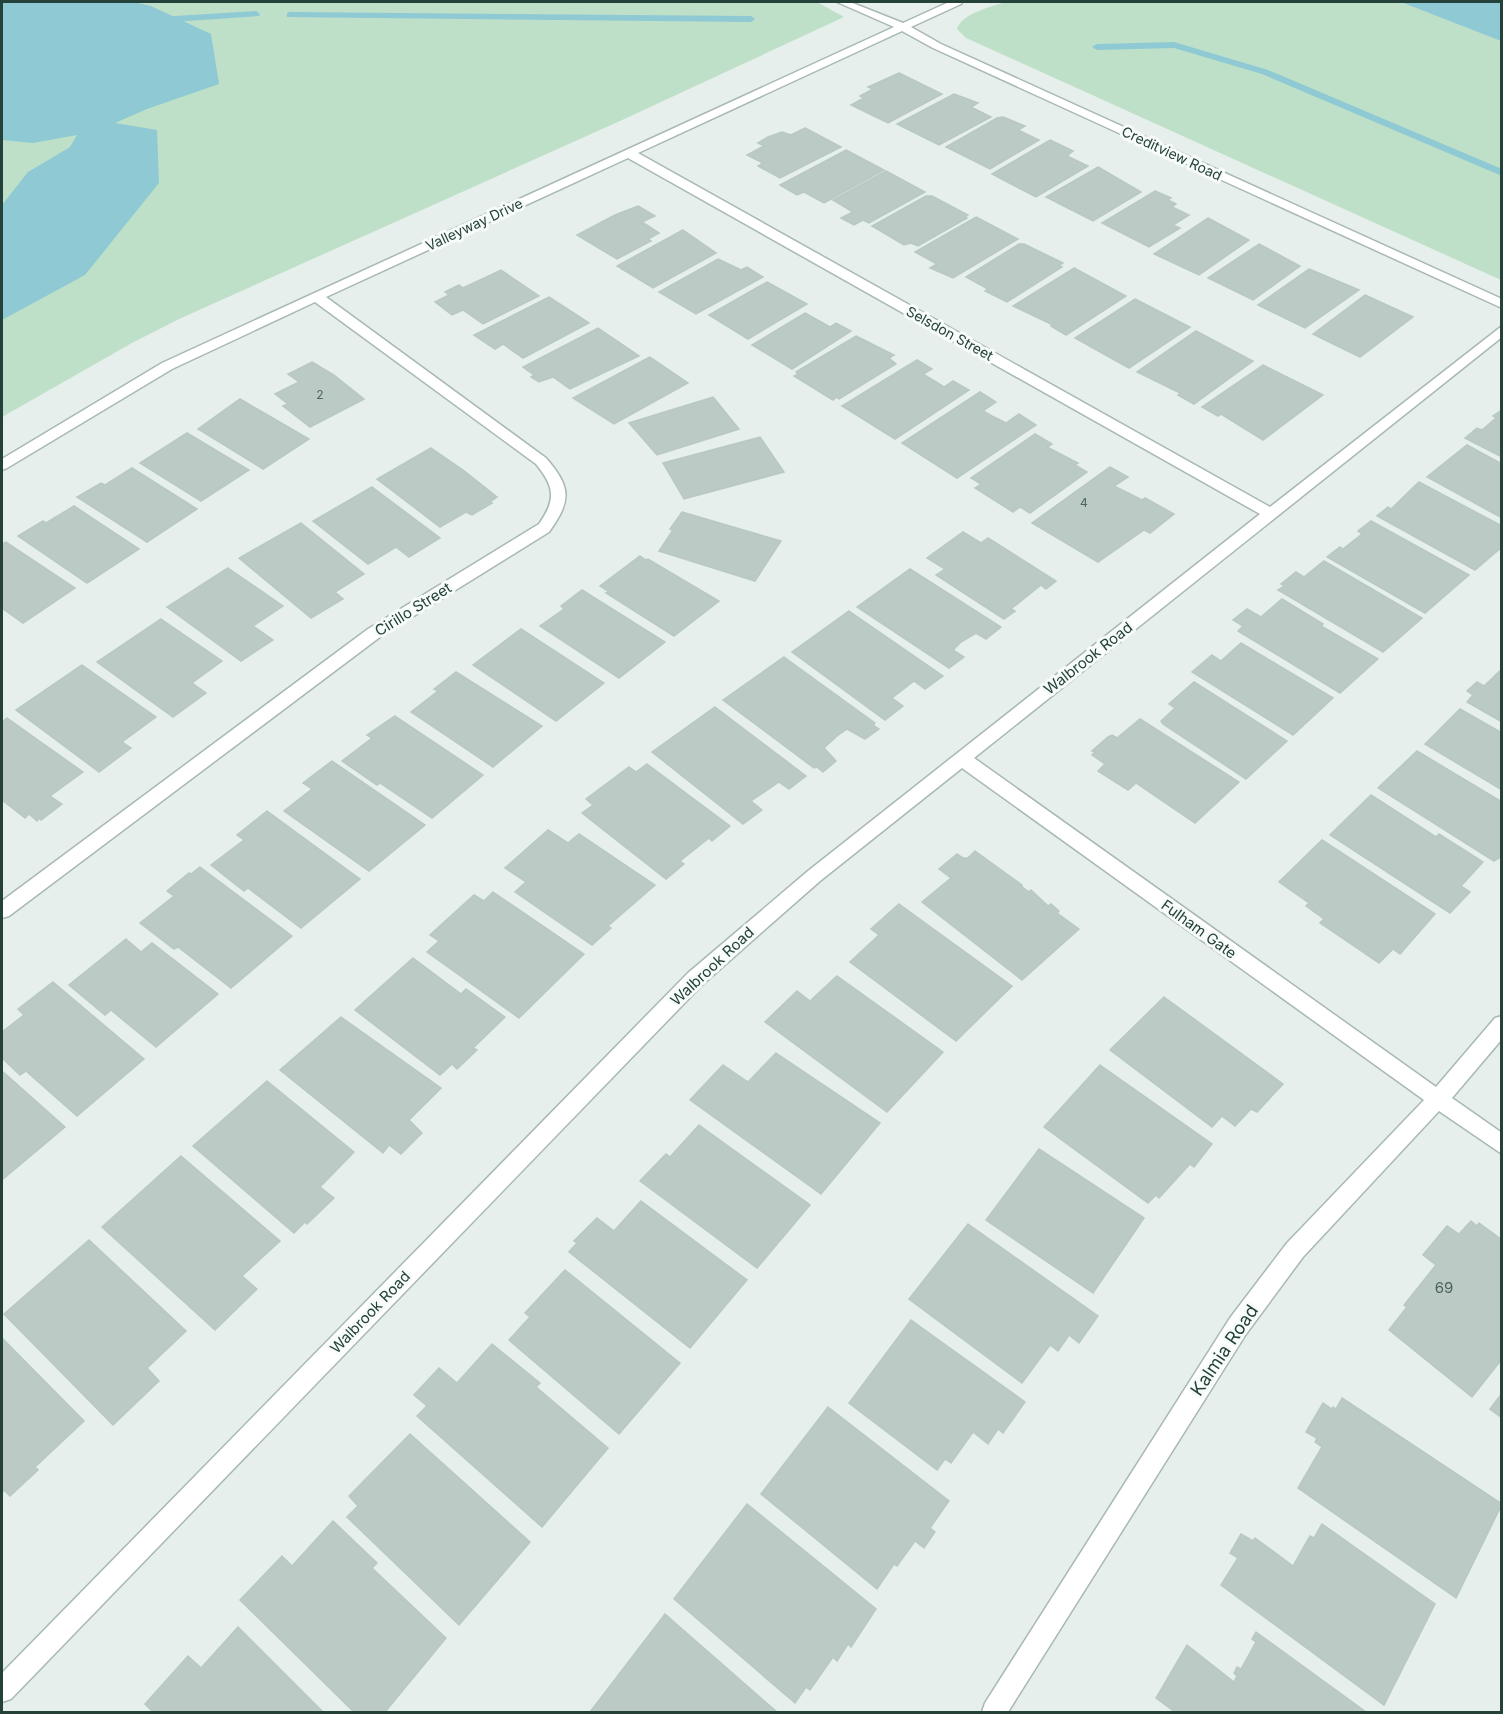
<svg xmlns="http://www.w3.org/2000/svg" width="1503" height="1714" font-family="Inter,sans-serif">
<rect width="100%" height="100%" fill="#e6efeb"/>
<g fill="#bfe0c8">
<polygon points="2,2 817,2 844,17 620,121 179,319 132,343 2,417"/>
<path d="M1005,2h496v278l-535,-242 -9,-9c5,-16 34,-22 48,-27z"/>
</g>
<g fill="#8ec9d4">
<polygon points="2,2 134,2 151,6 211,34 219,84 147,109 115,123 157,130 159,183 85,275 2,320 2,205 28,172 70,147 77,135 33,143 2,140"/>
<polygon points="1401,2 1501,2 1501,41"/>
</g>
<g fill="none" stroke-linecap="round" stroke-linejoin="round">
<g fill="#8ec9d4" fill-rule="evenodd">
<polygon points="256,11 260,14 259,16 159,23 155,20 159,17"/>
<polygon points="290,12 751,16 755,19 751,22 287,17 287,13"/>
<polygon points="1174,42 1268,70 1502,169 1502,176 1262,74 1174,48 1097,50 1092,47 1097,44"/>
</g>
</g>
<g fill="#bbcac4" stroke="#b8c9c2" stroke-width="1.5">
<polygon points="899,73 942,94 888,123 851,105 864,98 860,96 873,89 868,87"/>
<polygon points="954,94 978,103 971,107 991,117 939,145 897,124"/>
<polygon points="1003,117 1025,126 1018,130 1039,140 990,169 946,147 997,118"/>
<polygon points="805,128 841,147 780,178 758,166 763,163 747,155 764,146 758,143 768,137 782,132 791,135"/>
<polygon points="1050,140 1073,151 1067,156 1088,166 1036,197 992,174"/>
<polygon points="846,150 884,170 824,203 804,192 797,195 780,185"/>
<polygon points="1098,167 1141,192 1093,221 1046,197"/>
<polygon points="886,171 925,192 869,223 863,220 854,225 841,218 853,212 833,200"/>
<polygon points="1155,191 1171,198 1168,200 1176,204 1172,207 1189,215 1173,225 1180,228 1149,247 1102,223"/>
<polygon points="926,196 932,196 968,215 965,217 967,218 918,246 911,243 904,245 872,226"/>
<polygon points="638,206 655,216 642,222 659,233 648,239 651,241 617,259 577,235 615,215"/>
<polygon points="976,217 1018,239 953,278 930,268 937,264 915,252"/>
<polygon points="1208,218 1249,240 1199,275 1154,254"/>
<polygon points="683,230 716,253 653,288 617,266"/>
<polygon points="1019,244 1024,244 1063,263 1059,266 1062,267 1007,302 985,291 988,289 966,277"/>
<polygon points="1259,244 1300,266 1253,300 1208,278"/>
<polygon points="718,259 741,270 747,267 763,277 696,314 659,292"/>
<polygon points="1074,268 1126,296 1066,335 1051,326 1053,325 1013,306"/>
<polygon points="1309,269 1359,290 1305,328 1258,305"/>
<polygon points="501,270 539,296 483,324 463,310 452,315 435,302 449,295 445,292 459,285 463,288"/>
<polygon points="767,282 807,304 748,339 709,315"/>
<polygon points="1365,295 1413,317 1360,357 1313,334"/>
<polygon points="549,297 589,323 523,358 503,344 495,349 474,335"/>
<polygon points="1135,299 1190,327 1129,368 1075,338"/>
<polygon points="805,313 830,327 836,323 851,331 792,369 752,345"/>
<polygon points="598,328 639,356 570,389 553,377 539,382 531,377 534,375 523,367"/>
<polygon points="1196,331 1253,361 1194,404 1178,395 1180,393 1137,372"/>
<polygon points="856,336 894,355 889,358 896,364 839,399 837,397 833,400 794,376 798,374 796,372"/>
<polygon points="650,357 688,383 614,424 573,398"/>
<polygon points="917,360 932,369 923,374 944,387 953,381 969,390 895,439 842,406"/>
<polygon points="312,362 334,375 364,399 310,427 283,406 288,404 275,394 299,382 288,374"/>
<polygon points="1263,365 1323,395 1263,440 1221,414 1218,416 1202,407"/>
<polygon points="980,392 996,402 983,411 992,416 1006,423 1019,414 1036,425 957,478 902,443"/>
<polygon points="713,397 739,429 657,455 629,423"/>
<polygon points="240,399 309,439 263,469 198,429"/>
<polygon points="1502,410 1502,457 1465,438 1477,428 1482,430 1496,418 1493,416"/>
<polygon points="187,433 249,470 201,501 140,463"/>
<polygon points="1035,434 1052,444 1047,447 1078,463 1075,465 1087,472 1030,513 1020,507 1013,512 975,488 981,484 971,478"/>
<polygon points="760,437 784,472 684,499 663,463"/>
<polygon points="1467,445 1502,464 1502,518 1427,477"/>
<polygon points="431,448 463,470 497,497 490,502 492,503 472,515 466,512 440,527 377,479"/>
<polygon points="1110,467 1128,477 1114,486 1142,500 1145,498 1174,514 1150,533 1144,530 1098,562 1032,523"/>
<polygon points="132,468 197,509 147,542 77,497 101,483 105,485"/>
<polygon points="1419,482 1502,526 1502,547 1475,570 1377,516 1388,507 1391,509"/>
<polygon points="372,487 440,538 409,557 396,547 368,564 313,521"/>
<polygon points="74,506 139,549 87,583 18,536 43,521 46,523"/>
<polygon points="682,512 781,541 755,581 659,551 673,530 670,529"/>
<polygon points="1371,521 1469,575 1425,613 1327,557 1340,547 1343,549 1362,534 1358,531"/>
<polygon points="301,523 364,574 335,592 343,599 311,618 239,558"/>
<polygon points="963,532 981,543 988,538 1056,581 1046,589 1041,585 1011,609 1015,611 1004,619 936,575 945,569 927,558"/>
<polygon points="6,542 75,588 23,623 2,608 2,544"/>
<polygon points="640,556 646,560 648,559 719,601 674,636 606,593 609,592 600,586"/>
<polygon points="1324,561 1422,618 1383,652 1278,590 1284,586 1281,584 1296,572 1304,577"/>
<polygon points="228,568 283,606 253,626 273,640 241,661 167,607"/>
<polygon points="910,569 1001,627 986,639 976,633 961,642 953,650 964,657 949,668 857,607"/>
<polygon points="582,590 665,642 619,678 540,626 564,609 561,606"/>
<polygon points="1282,599 1323,624 1321,626 1378,659 1340,693 1238,631 1243,626 1233,620 1247,609 1261,617"/>
<polygon points="849,611 943,676 925,689 914,681 892,698 903,706 885,720 792,652"/>
<polygon points="161,619 222,661 192,683 206,693 173,717 97,662"/>
<polygon points="521,629 604,683 556,721 473,665"/>
<polygon points="1241,643 1333,698 1293,735 1192,672 1212,655 1221,661"/>
<polygon points="784,657 875,723 873,725 879,729 865,739 847,729 837,736 824,748 836,761 823,772 817,767 814,768 723,700"/>
<polygon points="82,665 156,717 122,742 131,748 99,772 16,710"/>
<polygon points="1502,669 1502,722 1467,702 1473,695 1467,691 1477,682 1484,686"/>
<polygon points="456,672 542,726 493,767 411,712 438,691 434,689"/>
<polygon points="1194,682 1287,741 1246,779 1163,724 1161,721 1175,708 1169,704"/>
<polygon points="715,707 806,776 789,789 779,782 751,801 762,810 743,824 652,752"/>
<polygon points="1460,709 1502,733 1502,790 1425,744"/>
<polygon points="395,716 483,775 432,818 380,783 377,785 342,761 372,738 367,735"/>
<polygon points="7,718 83,772 50,796 62,804 41,820 40,818 37,821 29,814 25,818 2,800 2,722"/>
<polygon points="1140,719 1239,782 1195,823 1136,783 1128,790 1098,771 1105,764 1092,755 1095,752 1092,751 1108,737 1112,735 1117,738"/>
<polygon points="1417,751 1502,802 1502,828 1498,832 1502,834 1502,856 1494,861 1378,788"/>
<polygon points="332,761 425,825 369,871 284,811 312,789 303,783"/>
<polygon points="647,764 730,826 712,841 709,838 680,861 684,864 666,879 582,813 593,805 586,799 629,767 636,772"/>
<polygon points="1371,795 1436,837 1439,834 1483,862 1461,886 1470,892 1450,913 1330,835"/>
<polygon points="267,811 360,879 301,928 248,888 244,891 211,865 244,840 237,835"/>
<polygon points="548,830 568,843 579,834 655,885 608,926 611,928 592,945 515,892 526,882 505,868"/>
<polygon points="1322,840 1435,914 1400,954 1393,949 1379,963 1320,923 1324,919 1306,906 1309,903 1279,882"/>
<polygon points="975,851 1022,885 1021,886 1029,892 1031,890 1048,906 1051,904 1059,911 1057,913 1079,929 1022,980 922,902 951,878 939,869 957,854 963,858 968,858"/>
<polygon points="200,867 292,936 231,988 178,947 174,949 140,923 174,896 167,891 189,873 191,874"/>
<polygon points="493,892 584,954 519,1018 427,952 439,941 430,935 474,895 484,901"/>
<polygon points="899,904 1012,986 956,1041 850,962 879,935 871,929"/>
<polygon points="126,939 141,952 152,943 218,994 156,1047 111,1010 105,1015 69,985"/>
<polygon points="413,958 461,994 466,989 505,1017 473,1048 477,1050 457,1069 452,1064 440,1075 355,1010"/>
<polygon points="837,976 943,1052 887,1112 765,1022 797,991 810,1001"/>
<polygon points="53,982 144,1059 77,1116 26,1071 20,1075 2,1058 2,1032 24,1015 18,1009"/>
<polygon points="1164,997 1283,1084 1257,1112 1251,1109 1235,1126 1222,1116 1212,1127 1110,1050"/>
<polygon points="341,1017 441,1088 409,1120 422,1133 401,1154 389,1145 383,1153 280,1070"/>
<polygon points="776,1053 880,1123 821,1194 690,1100 723,1065 748,1082"/>
<polygon points="1100,1065 1212,1144 1194,1167 1190,1164 1159,1198 1156,1195 1148,1203 1044,1127"/>
<polygon points="2,1071 65,1127 2,1180"/>
<polygon points="267,1081 354,1152 320,1187 334,1198 307,1224 305,1222 294,1233 193,1146"/>
<polygon points="699,1125 810,1205 757,1268 640,1181 666,1154 670,1157"/>
<polygon points="1039,1149 1144,1218 1093,1293 986,1220"/>
<polygon points="181,1156 280,1241 242,1276 257,1289 215,1330 102,1227"/>
<polygon points="641,1201 747,1280 690,1348 569,1252 577,1243 574,1241 597,1218 614,1231"/>
<polygon points="1471,1221 1477,1226 1479,1223 1502,1240 1502,1359 1472,1397 1389,1330 1407,1307 1404,1305 1436,1265 1423,1255 1447,1226 1459,1234"/>
<polygon points="968,1224 1098,1316 1079,1343 1069,1335 1058,1351 1050,1345 1022,1383 909,1299"/>
<polygon points="89,1240 186,1331 147,1368 159,1381 113,1425 4,1314"/>
<polygon points="565,1270 680,1363 619,1434 509,1340 530,1317 525,1313"/>
<polygon points="911,1320 1025,1402 1003,1433 998,1429 988,1444 973,1432 951,1463 945,1459 937,1470 849,1403"/>
<polygon points="2,1338 84,1421 35,1467 38,1470 10,1496 4,1490 2,1493"/>
<polygon points="492,1344 540,1383 536,1387 608,1448 542,1527 417,1416 427,1406 414,1395 439,1368 457,1383"/>
<polygon points="1502,1393 1502,1418 1490,1409"/>
<polygon points="1342,1398 1502,1504 1456,1598 1298,1488 1322,1447 1315,1442 1317,1438 1306,1432 1323,1403 1332,1409 1333,1407 1336,1409"/>
<polygon points="828,1407 949,1501 930,1528 935,1532 924,1548 915,1541 897,1566 894,1564 877,1589 761,1494"/>
<polygon points="410,1434 530,1542 459,1625 347,1517 358,1506 349,1496"/>
<polygon points="747,1504 876,1609 851,1647 848,1644 837,1661 833,1657 810,1690 806,1687 795,1703 674,1599"/>
<polygon points="333,1521 377,1563 372,1568 446,1638 385,1712 354,1712 240,1600 282,1556 292,1566"/>
<polygon points="1322,1524 1435,1604 1384,1705 1221,1585 1238,1558 1230,1553 1241,1534 1253,1541 1255,1538 1293,1566 1310,1536 1314,1538"/>
<polygon points="665,1614 777,1712 590,1712"/>
<polygon points="238,1627 323,1712 153,1712 145,1704 188,1656 201,1668"/>
<polygon points="1256,1632 1366,1712 1175,1712 1156,1698 1187,1645 1234,1682 1237,1676 1234,1673 1237,1667 1241,1669 1256,1642 1252,1639"/>
</g>
<g fill="none" stroke-linecap="round" stroke-linejoin="round">
<g stroke="#a8b8b2" stroke-width="3">
<path id="minor" d="M837,2h13l53,21 46,-21h13l-1,2 -50,23 30,17 561,255v9l-569,-260 -31,-17 -264,122 632,354 232,-181v11l-528,421 462,329 59,-69 7,-2v23l-50,59 50,35v21l-63,-43 -136,146 -57,77 -238,378h-26l3,-9 245,-385 57,-75 137,-143 -462,-332 -142,113 -118,104 -691,714 -9,3v-29l686,-700 120,-102 452,-357 -632,-356 -302,139 220,161c25,29 26,42 3,74l-169,105 -371,279 -7,2v-17l366,-272 171,-105c17,-24 16,-37 -3,-60l-221,-162 -143,67 -165,99 -5,2v-11l160,-96 732,-336z"/>
</g>
<use href="#minor" fill="#fff" fill-rule="evenodd"/>
</g>
<g text-anchor="middle" dominant-baseline="central" stroke-width="6" stroke-linejoin="round" paint-order="stroke">
<g font-size="12" fill="#4a645c">
<text x="320" y="394">2</text>
<text x="1084" y="502">4</text>
</g>
<g font-size="14" fill="#24423a" stroke="#f7fbf9">
<text transform="translate(1172 153) rotate(25)">Creditview Road</text>
<text transform="translate(474 224) rotate(-25)">Valleyway Drive</text>
<text transform="translate(950 333) rotate(29)">Selsdon Street</text>
</g>
<g font-size="15" fill="#24423a" stroke="#f7fbf9">
<text transform="translate(413 609) rotate(-32)">Cirillo Street</text>
<text transform="translate(1088 658) rotate(-38)">Walbrook Road</text>
<text transform="translate(1199 929) rotate(36)">Fulham Gate</text>
<text transform="translate(712 966) rotate(-43)">Walbrook Road</text>
<text transform="translate(370 1312) rotate(-46)">Walbrook Road</text>
</g>
<g font-size="15" fill="#4a645c">
<text x="1444" y="1287">69</text>
</g>
<g font-size="18" fill="#24423a" stroke="#f7fbf9">
<text transform="translate(1224 1350) rotate(-56)">Kalmia Road</text>
</g>
</g>
<rect width="1503" height="1714" fill="none" stroke="#24423a" stroke-width="6"/>
</svg>
